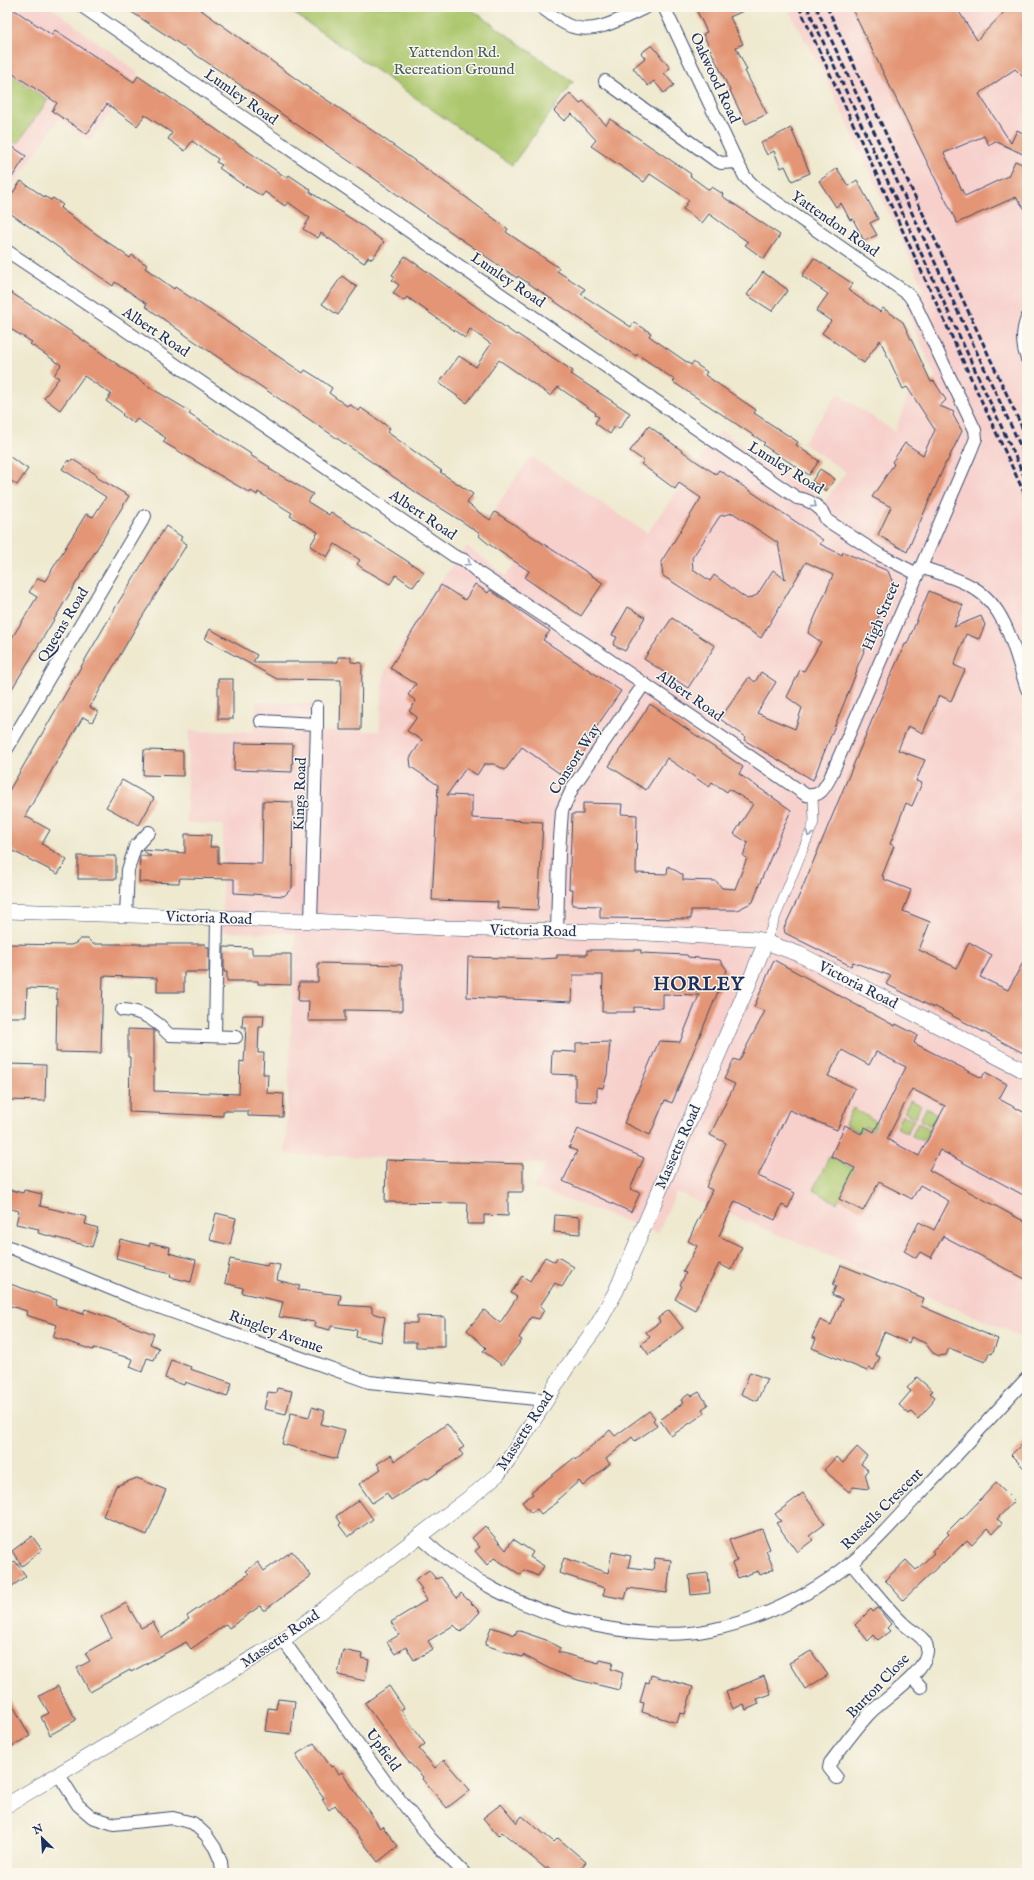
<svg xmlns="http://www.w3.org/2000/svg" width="1034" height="1880" font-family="'IM FELL English',serif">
<rect width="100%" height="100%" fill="#fbf7ec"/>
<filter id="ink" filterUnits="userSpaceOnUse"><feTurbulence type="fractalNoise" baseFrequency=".025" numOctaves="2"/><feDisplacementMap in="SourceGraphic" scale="8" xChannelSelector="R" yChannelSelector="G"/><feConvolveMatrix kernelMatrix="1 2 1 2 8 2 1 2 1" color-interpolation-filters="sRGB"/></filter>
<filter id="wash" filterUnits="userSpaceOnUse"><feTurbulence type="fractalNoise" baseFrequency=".012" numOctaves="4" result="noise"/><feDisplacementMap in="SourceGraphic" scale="16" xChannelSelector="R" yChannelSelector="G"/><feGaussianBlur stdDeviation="0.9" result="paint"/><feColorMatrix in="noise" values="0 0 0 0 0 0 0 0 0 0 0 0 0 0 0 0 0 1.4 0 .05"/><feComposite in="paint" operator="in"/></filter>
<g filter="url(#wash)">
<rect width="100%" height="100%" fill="#eee9cf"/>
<g fill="#f7d0cc">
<polygon points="7,7 51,7 138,73 90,141 59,119 7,194"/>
<polygon points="787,7 1027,7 1027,1341 1000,1327 676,1192 658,1233 533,1188 546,1164 285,1154 296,934 222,932 223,825 186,823 189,731 253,732 257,702 320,704 319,731 379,731 384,673 435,588 467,546 506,576 535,538 494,510 531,456 647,533 721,430 825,501 846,472 803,443 838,394 895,432 910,390 936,378 905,307 924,289 827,80"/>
</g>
<g fill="#acc76d" stroke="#647b66">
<polygon points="285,7 468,7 573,82 512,165"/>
<polygon points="7,72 48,100 17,144 7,137"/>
<polygon points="910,1100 921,1105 915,1118 904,1112"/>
<polygon points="853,1108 877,1122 873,1131 865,1126 861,1133 845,1124"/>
<polygon points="926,1108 937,1114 931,1126 920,1120"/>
<polygon points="902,1115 914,1120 907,1133 896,1127"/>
<polygon points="918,1123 930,1129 924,1141 912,1136"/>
<polygon points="829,1157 854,1169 837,1203 813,1190"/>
</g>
<g id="blocks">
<g fill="#e39575" fill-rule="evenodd">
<polygon points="7,7 10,7 52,35 55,30 134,82 138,76 287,178 289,175 311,190 310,192 364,227 384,242 372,259 368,257 364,263 321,233 318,238 303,229 310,218 288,202 285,206 265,192 262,196 240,183 219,168 222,165 216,162 218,159 192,141 185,151 168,139 172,133 145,115 137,126 107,104 87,134 52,111 57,103 7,70"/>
<polygon points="124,7 197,7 306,86 373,131 467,198 508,229 506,232 559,268 557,271 585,289 581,294 631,327 634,322 651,333 649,336 691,365 693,362 707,372 705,375 756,410 754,413 798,442 796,445 819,461 809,475 763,445 765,443 673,382 675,380 637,354 636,356 615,343 518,276 517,278 220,71"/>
<polygon points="695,7 752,7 730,17 743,44 736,47 747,70 745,71 767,114 746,124 703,34 707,32"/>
<polygon points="851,7 956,7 977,40 1009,7 1027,7 1027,81 1015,69 979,94 1011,143 1017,130 1027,135 1027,156 995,141 989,145 984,136 944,153 965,196 1008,176 1015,161 1027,166 1027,212 1016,197 957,223"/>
<polygon points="652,45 670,68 664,73 674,85 664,93 654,81 648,86 633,68 645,58 641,53"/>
<polygon points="570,93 580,104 583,101 606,125 610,119 691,174 690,176 709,190 712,187 723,194 722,196 780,235 764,259 745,245 748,242 709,214 702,223 683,209 689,200 650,174 644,182 591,146 596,140 572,114 564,121 554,111"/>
<polygon points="791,128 810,173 792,181 785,166 781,168 774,151 767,155 761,143"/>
<polygon points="7,143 26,156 7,185"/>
<polygon points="837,168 848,186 857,180 878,219 870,223 877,235 864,241 853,219 850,220 841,203 836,207 819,181"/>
<polygon points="21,181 43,196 51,200 53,198 63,205 60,208 130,258 132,255 147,265 145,268 174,289 175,287 303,373 305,370 318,378 332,388 329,393 347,406 349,404 359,411 361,408 390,428 387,432 442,471 440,472 473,494 467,503 477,511 490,520 495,512 603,583 581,616 525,578 529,571 490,545 479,536 480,534 463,522 423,497 187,336 145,306 147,304 115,282 113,286 7,211 7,201"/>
<polygon points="405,256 516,335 517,334 573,371 571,374 630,413 619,429 615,426 610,434 595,423 599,417 595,415 596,413 558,387 551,396 499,360 467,403 439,383 459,356 476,367 491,344 470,329 465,338 407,297 404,301 393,293 399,285 392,280 395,277 392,275"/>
<polygon points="814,258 853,284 848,290 880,312 883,308 903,322 931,382 934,381 946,400 940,406 954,412 953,415 962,431 947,462 946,462 907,552 878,535 891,507 872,497 894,464 892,462 905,443 923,455 935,430 907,387 903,389 880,340 864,363 822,333 831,321 816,311 828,294 802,276"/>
<polygon points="763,272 788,290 772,311 747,295"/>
<polygon points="342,276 357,287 338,315 322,304"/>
<polygon points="7,290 73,333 151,388 191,412 189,414 251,454 250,455 270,467 269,469 313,494 308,502 329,515 331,512 424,572 413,587 396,575 390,584 362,568 357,564 360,560 335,544 327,557 310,546 318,532 290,516 292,513 258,492 257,495 251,491 250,493 163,442 166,438 137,419 134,423 122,415 123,414 120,411 106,401 111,394 84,376 60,410 44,398 59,378 54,375 61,365 30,344 32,342 7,327"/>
<path d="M649,426l48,36 19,12 3,-4 104,70 -3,4 22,11 1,-3 45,19 5,12 -37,87 1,1 -44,109 -69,-40 2,-3 -26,-18 29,-42 6,5 6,-10 15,10 -19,31 38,16 7,-21 -15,-11 13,-27 4,1 17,-29 -13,-9 25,-58 -27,-13 -45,76 -98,-62 -2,-14 40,-64 -22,-15 -4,6 -34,-25 3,-3 -14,-10zM733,513l45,30 7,36 -12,-9 -16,25 -10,4 -33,-24 -4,6 -17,-12 -1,-11 28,-42z"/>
<polygon points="7,455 28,469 17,485 7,478"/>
<polygon points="72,459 97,475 96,477 129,496 7,697 7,646 37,597 29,592 38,578 45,581 86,514 93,517 106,497 62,469 68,460 70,462"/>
<polygon points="820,469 835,479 826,491 812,481"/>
<polygon points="166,526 182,537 180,540 187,544 139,622 90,707 98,712 92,722 83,717 25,816 50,830 42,844 67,860 58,874 7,848 7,794 121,598"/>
<polygon points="475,584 488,593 490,590 550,631 543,640 621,691 584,745 587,747 566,778 522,747 505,770 494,764 484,764 477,775 466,768 447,795 472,796 472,818 543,822 538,910 497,908 498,902 432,900 438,785 411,767 410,758 422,740 407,731 417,717 409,711 416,701 408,695 416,684 390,668 441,585 465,600"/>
<polygon points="929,591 963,605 954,627 981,616 985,625 979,639 966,634 954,665 965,670 951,701 939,695 923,733 908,726 898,750 925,760 916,781 922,783 912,806 906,803 890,844 894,846 882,876 884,877 883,879 911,890 903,911 930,922 919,950 957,968 969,942 992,955 980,977 1008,990 1027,955 1027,1055 934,1006 934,1008 886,984 891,976 853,962 851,966 785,933 784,928 799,896 889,679 905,644 907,644"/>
<polygon points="628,607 645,617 625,651 613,645 617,637 612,635"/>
<polygon points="672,618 715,646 688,688 644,659"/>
<polygon points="210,629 257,655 253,662 338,662 338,657 351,657 351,662 362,663 361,730 340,730 341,680 277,679 205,639"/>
<rect x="218" y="679" width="15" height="40"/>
<polygon points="650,704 743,767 739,774 791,810 759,885 753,902 737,910 691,910 691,919 600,918 600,906 572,905 573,889 569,889 572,814 583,814 583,803 622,804 621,814 637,815 636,873 667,874 668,866 683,875 683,880 716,881 722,888 735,889 747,858 743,856 748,843 734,834 753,804 729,789 727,792 712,782 709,787 667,758 646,790 609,766"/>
<polygon points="235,743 293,744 292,772 234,770"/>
<polygon points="144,750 183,751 183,776 143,775"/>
<polygon points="122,780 154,798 139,825 106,807"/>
<polygon points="263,801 293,802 292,888 284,896 234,893 234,879 180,878 179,883 139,882 140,856 151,856 142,850 185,853 185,834 211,835 210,847 218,847 218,863 262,864"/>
<rect x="78" y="856" width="38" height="23"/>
<polygon points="80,939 88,939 93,944 205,944 205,947 209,947 209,972 184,972 184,992 157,992 157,978 103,976 101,1053 56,1052 57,989 27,988 26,1017 7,1017 7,944 71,945 76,943"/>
<polygon points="224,947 252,948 252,954 291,954 291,985 258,984 258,981 227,981 227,972 224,972"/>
<polygon points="587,950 641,950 641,953 687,955 688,957 720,960 727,970 672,1103 665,1100 650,1135 624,1123 659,1041 680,1042 699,995 663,994 663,1008 634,1007 634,1012 602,1012 603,975 573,975 572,1002 467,997 468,957 540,959 557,958 557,955 587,955"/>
<path d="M774,960l121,66 1,-2 21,11 -3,8 68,35 3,-6 22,12 -8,15 28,15v83l-87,-47 -11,20 98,53v57l-84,-44 -12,22 -11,-6 -4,6 -12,-7 15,-29 15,8 15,-29 -29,-16 -8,14 -33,-17 -16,29 -24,-12 16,-31 -24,-12 14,-31 16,9 4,-7 9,5 32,-65 -30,-15 -7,13 -27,-15 -14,26 27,12 -18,42 -48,-20 -31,66 37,17 -7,15 -6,-3 -7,15 -40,-19 -16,35 23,11 -11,23 -12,-6 -24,46 -20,-11 7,-13 -2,-1 6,-12 -3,-1 14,-26 -9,-5 24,-51 -6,-3 20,-44 -16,-8 25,-51 -11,-5 10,-20 5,2 26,-50 -11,-4zM912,1089l33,17 -26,50 -32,-17z"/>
<polygon points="318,963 402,965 402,1011 345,1010 345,1021 308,1021 309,1001 298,1001 299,982 318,982"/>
<polygon points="243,1015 264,1015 263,1027 259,1027 258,1053 264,1053 263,1074 268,1074 267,1093 284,1094 283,1117 248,1116 248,1111 223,1111 223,1116 129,1112 130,1057 128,1057 128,1029 154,1030 154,1091 239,1094 240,1061 244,1062 246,1027 242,1027"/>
<polygon points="610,1042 607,1075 603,1088 597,1087 597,1102 575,1101 575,1075 551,1074 552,1051 576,1052 576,1043"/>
<polygon points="7,1064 46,1065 45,1101 7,1100"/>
<polygon points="578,1129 644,1158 630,1189 640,1193 631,1212 563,1181 577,1151 569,1148"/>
<polygon points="386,1160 523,1164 523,1192 508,1192 508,1216 484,1215 484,1224 467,1224 468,1203 385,1202"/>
<polygon points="7,1189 23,1193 24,1190 42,1194 40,1206 87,1217 85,1224 98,1228 92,1247 38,1233 39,1229 16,1224 19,1211 7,1208"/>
<polygon points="216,1213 236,1218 230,1245 210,1240"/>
<polygon points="555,1215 580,1217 580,1234 554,1232"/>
<polygon points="120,1239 149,1246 150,1243 170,1247 169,1253 196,1260 191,1282 170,1277 171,1274 144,1268 145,1266 116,1258"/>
<polygon points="545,1257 555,1262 558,1257 574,1267 562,1287 555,1283 540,1306 544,1310 539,1319 531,1317 519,1338 522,1340 502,1365 483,1351 486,1348 467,1330 484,1310 500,1323 517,1297 511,1293 522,1276 530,1281"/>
<polygon points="230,1259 267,1266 268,1263 280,1265 277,1280 300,1286 298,1290 341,1295 339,1305 372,1307 372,1313 385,1317 381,1342 356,1337 357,1330 331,1326 330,1330 314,1326 315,1322 279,1317 283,1302 242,1293 243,1288 225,1283"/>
<polygon points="841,1265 924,1298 921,1306 998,1339 992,1354 989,1353 985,1362 949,1348 946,1355 939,1356 933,1353 925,1343 911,1337 909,1343 884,1332 875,1355 880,1357 874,1370 869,1368 867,1371 812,1348 816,1339 812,1337 820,1320 831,1325 842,1299 832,1295 836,1286 833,1285"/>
<polygon points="7,1283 57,1300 55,1305 83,1314 85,1309 154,1334 150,1344 159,1348 154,1360 147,1358 142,1372 130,1367 133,1359 94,1348 93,1350 53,1337 57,1325 26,1315 27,1311 7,1305"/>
<polygon points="669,1310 683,1328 649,1355 641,1344 650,1337 646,1332 660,1322 658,1318"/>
<polygon points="417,1316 445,1317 445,1347 416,1347 416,1342 403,1342 404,1323 417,1323"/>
<polygon points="171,1360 191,1367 190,1369 232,1383 227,1397 185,1382 184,1385 165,1378"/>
<polygon points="750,1372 767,1379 757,1401 741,1394"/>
<polygon points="917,1377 933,1391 930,1393 935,1397 932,1401 933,1402 918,1419 911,1412 909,1414 899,1405 911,1391 907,1388"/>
<polygon points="277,1388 292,1391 286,1414 264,1409 268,1392 276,1393"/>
<polygon points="699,1392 708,1405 702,1409 705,1413 671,1436 660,1420 683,1403 681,1400 690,1393 692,1396"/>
<polygon points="312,1407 325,1411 321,1424 345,1430 337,1459 282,1444 291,1413 309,1417"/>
<polygon points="649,1411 655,1418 653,1420 657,1426 635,1441 632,1437 606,1459 610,1464 583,1486 579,1481 557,1500 558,1502 541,1514 537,1509 531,1513 522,1502 533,1494 531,1492 574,1458 575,1460 610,1430 615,1436"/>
<polygon points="447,1424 464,1447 459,1450 463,1455 428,1479 426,1478 391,1500 387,1493 372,1503 359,1484 381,1469 377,1464 391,1455 395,1461"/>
<polygon points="1027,1439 1027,1471 1011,1455"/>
<polygon points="857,1447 867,1456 861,1464 868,1470 865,1473 869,1489 853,1487 849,1492 824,1470 836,1457 843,1463"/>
<polygon points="137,1478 166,1490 147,1535 103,1516 116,1486"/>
<polygon points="996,1483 1014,1501 997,1519 1002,1523 993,1533 988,1528 972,1545 967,1540 944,1563 943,1562 903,1600 885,1580 906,1560 916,1570 934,1553 932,1551 949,1534 947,1532 961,1518 962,1519"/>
<polygon points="803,1493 825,1524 809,1536 813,1540 797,1552 776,1523 781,1521 775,1514"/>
<polygon points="359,1500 373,1519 348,1537 339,1525 341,1523 336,1516"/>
<polygon points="485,1526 506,1550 513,1539 533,1552 530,1557 544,1566 538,1576 524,1570 521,1575 494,1558 487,1565 475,1551 480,1547 472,1538"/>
<polygon points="762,1529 770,1549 766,1551 774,1569 760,1575 758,1571 738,1578 732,1563 737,1561 729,1540"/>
<polygon points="32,1536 42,1550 22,1566 12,1551"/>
<polygon points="292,1551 311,1576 265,1610 263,1610 260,1606 229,1628 226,1624 191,1649 186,1642 131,1672 130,1670 90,1692 77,1668 90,1661 85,1653 112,1638 101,1617 126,1603 141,1628 153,1622 162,1638 189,1619 187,1616 249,1574 246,1571 258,1562 264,1571"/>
<polygon points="612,1552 631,1556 628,1567 653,1570 655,1558 671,1560 667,1593 628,1588 625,1599 603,1595 605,1588 559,1573 564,1558 608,1573"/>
<polygon points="15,1561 26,1576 7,1590 7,1567"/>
<polygon points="429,1570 436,1579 441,1577 457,1598 461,1593 480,1612 461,1632 454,1625 428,1641 433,1649 414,1660 406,1647 395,1654 387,1642 399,1635 391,1622 427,1600 420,1590 422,1589 415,1580"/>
<polygon points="708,1573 710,1593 691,1595 689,1575"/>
<polygon points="878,1608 891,1624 887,1628 890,1631 878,1640 874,1635 868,1641 855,1625 871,1609 873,1612"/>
<polygon points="491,1627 515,1635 517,1630 546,1640 560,1648 558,1652 599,1663 600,1660 613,1663 611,1669 623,1673 619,1690 578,1680 554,1671 523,1655 522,1657 485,1645"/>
<polygon points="343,1650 362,1654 361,1658 369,1660 365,1681 338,1675"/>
<polygon points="811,1651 828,1675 805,1689 789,1663"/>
<polygon points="651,1675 693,1687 685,1714 680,1713 677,1723 642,1712 644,1703 640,1702 646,1682 649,1683"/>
<polygon points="764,1676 771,1694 757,1699 759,1704 746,1710 744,1704 733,1709 726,1692"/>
<polygon points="58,1686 76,1720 50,1735 41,1717 49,1713 39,1696"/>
<polygon points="389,1686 404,1708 401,1710 425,1744 419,1749 435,1768 444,1760 470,1790 447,1808 422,1779 423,1777 405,1758 365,1703"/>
<polygon points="7,1695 30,1736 7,1749"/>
<polygon points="278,1699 295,1701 291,1734 265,1731 268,1708 276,1709"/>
<polygon points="314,1743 331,1767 333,1766 339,1774 342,1772 380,1828 382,1826 398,1846 378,1862 335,1805 329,1810 322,1799 324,1798 297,1759 297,1754"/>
<polygon points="501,1804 517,1823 522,1816 554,1842 558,1838 586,1862 577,1873 555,1873 548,1867 546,1869 502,1832 498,1836 483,1818"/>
</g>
</g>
</g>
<g filter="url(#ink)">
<use href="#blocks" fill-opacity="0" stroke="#3b4b6f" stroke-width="1"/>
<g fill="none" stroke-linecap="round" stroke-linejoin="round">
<g stroke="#3b4b6f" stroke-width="10">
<polyline id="pedestrian" points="766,941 814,822 813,796"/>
</g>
<g stroke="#3b4b6f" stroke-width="14">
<g id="minor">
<path d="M83,7l714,491c9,1 17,5 24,12 3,3 3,8 7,11l52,34 37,19"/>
<path d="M541,7c9,6 18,15 29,19 26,10 53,-9 77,-19"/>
<polyline points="664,7 737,162"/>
<path d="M7,251l111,74 336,231 10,4 16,14 112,74 214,147c14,2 18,-6 24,-17l140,-325 6,-15 -1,-8 -60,-126 -7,-10 -152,-106 -11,-11 -8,-15 -16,1 -6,-3 -110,-79"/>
<path d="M1027,318c-5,13 -5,28 0,41"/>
<path d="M920,567c18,6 38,11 54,21 34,21 41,66 53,101"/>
<polyline points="261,721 317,724 311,921"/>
<polyline points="317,724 317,707"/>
<polyline points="7,749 145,516"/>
<polyline points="126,915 128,870 135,847 149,832"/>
<polyline points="557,932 559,852 562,811 573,787 644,684"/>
<path d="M122,1010c14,0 25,5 36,14 5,3 7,8 12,11l66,2"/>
<polyline points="215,1036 217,918"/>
<polyline points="7,1246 136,1299 369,1382 546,1400"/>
<path d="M420,1537c45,42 104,72 163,86 38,9 89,15 127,7 51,-10 100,-35 141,-67 23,-18 42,-41 62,-62 39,-40 76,-82 114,-123"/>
<polyline points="283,1640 385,1781 431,1839 464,1873"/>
<polyline points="912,1677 921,1687"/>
<polyline points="59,1775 78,1805 92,1817 114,1824 173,1818 193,1823 206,1835 215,1848 221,1862 222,1873"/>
<path d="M837,1778l-8,-10 1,-5c13,-17 26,-35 40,-50 15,-15 59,-42 57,-65 -1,-11 -15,-16 -22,-23 -20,-18 -37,-42 -54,-62"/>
</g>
</g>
<g stroke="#3b4b6f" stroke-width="16">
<g id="tertiary">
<polyline points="7,911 311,921 445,928 646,933 757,939 799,954 1027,1072"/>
<polyline points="7,1805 283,1640 477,1492 498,1474 513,1453 567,1367 597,1326 616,1291 747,988 766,941"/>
</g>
</g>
<use href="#pedestrian" stroke="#fff" stroke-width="9"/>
<use href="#minor" stroke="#fff" stroke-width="12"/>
<use href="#tertiary" stroke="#fff" stroke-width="15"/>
<g stroke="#1b2f5e" stroke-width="3" stroke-dasharray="6 3" stroke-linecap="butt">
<polyline points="799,7 1027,499"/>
<polyline points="807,7 1027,482"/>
<polyline points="816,7 1027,460"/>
<polyline points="827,7 1027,438"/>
</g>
</g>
<defs><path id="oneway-chevron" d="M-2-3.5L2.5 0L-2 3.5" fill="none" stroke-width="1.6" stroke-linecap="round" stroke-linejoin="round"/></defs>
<g stroke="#8d97ae">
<use href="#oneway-chevron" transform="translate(814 505) rotate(37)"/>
<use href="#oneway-chevron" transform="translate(468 563) rotate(35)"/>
<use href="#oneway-chevron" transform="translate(809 834) rotate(112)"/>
</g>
</g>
<g text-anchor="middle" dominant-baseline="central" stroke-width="3" stroke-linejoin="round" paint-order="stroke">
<g font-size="15" fill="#465d62" stroke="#fbf7ec">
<text x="454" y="52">Yattendon Rd.<tspan x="454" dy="17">Recreation Ground</tspan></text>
</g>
<g font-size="15" fill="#1b2f5e" stroke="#fbf7ec">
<text transform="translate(715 78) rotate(65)">Oakwood Road</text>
<text transform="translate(241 97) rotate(35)">Lumley Road</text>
<text transform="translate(835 224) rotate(35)">Yattendon Road</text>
<text transform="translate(508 280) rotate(34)">Lumley Road</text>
<text transform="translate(156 332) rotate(34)">Albert Road</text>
<text transform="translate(786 468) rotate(32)">Lumley Road</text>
<text transform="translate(423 515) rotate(34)">Albert Road</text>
<text transform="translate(881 616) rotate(-67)">High Street</text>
<text transform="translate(63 625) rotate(-59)">Queens Road</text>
<text transform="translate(690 696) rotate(35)">Albert Road</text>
<text transform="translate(575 759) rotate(-57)">Consort Way</text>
<text transform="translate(300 794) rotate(-88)">Kings Road</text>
<text transform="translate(209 918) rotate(2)">Victoria Road</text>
<text transform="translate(533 931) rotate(1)">Victoria Road</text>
<text transform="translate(858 985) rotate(27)">Victoria Road</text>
<text transform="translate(678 1147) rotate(-66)">Massetts Road</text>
<text transform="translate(276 1332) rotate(20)">Ringley Avenue</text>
<text transform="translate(525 1431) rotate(-57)">Massetts Road</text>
<text transform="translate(882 1509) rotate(-45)">Russells Crescent</text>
<text transform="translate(280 1639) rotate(-34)">Massetts Road</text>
<text transform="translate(878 1686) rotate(-46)">Burton Close</text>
<text transform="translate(383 1750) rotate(54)">Upfield</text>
</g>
<g font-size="19" font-weight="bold" letter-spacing="1" fill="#1b2f5e" stroke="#fbf7ec">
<text x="699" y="985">HORLEY</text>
</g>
</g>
<rect width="1034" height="1880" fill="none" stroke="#fbf7ec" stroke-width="24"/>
<g transform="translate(42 1838) rotate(335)" stroke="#fbf7ec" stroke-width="3" paint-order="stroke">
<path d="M0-3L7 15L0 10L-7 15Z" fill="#1b2f5e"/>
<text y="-6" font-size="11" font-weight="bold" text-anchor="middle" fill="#1b2f5e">N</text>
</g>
</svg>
